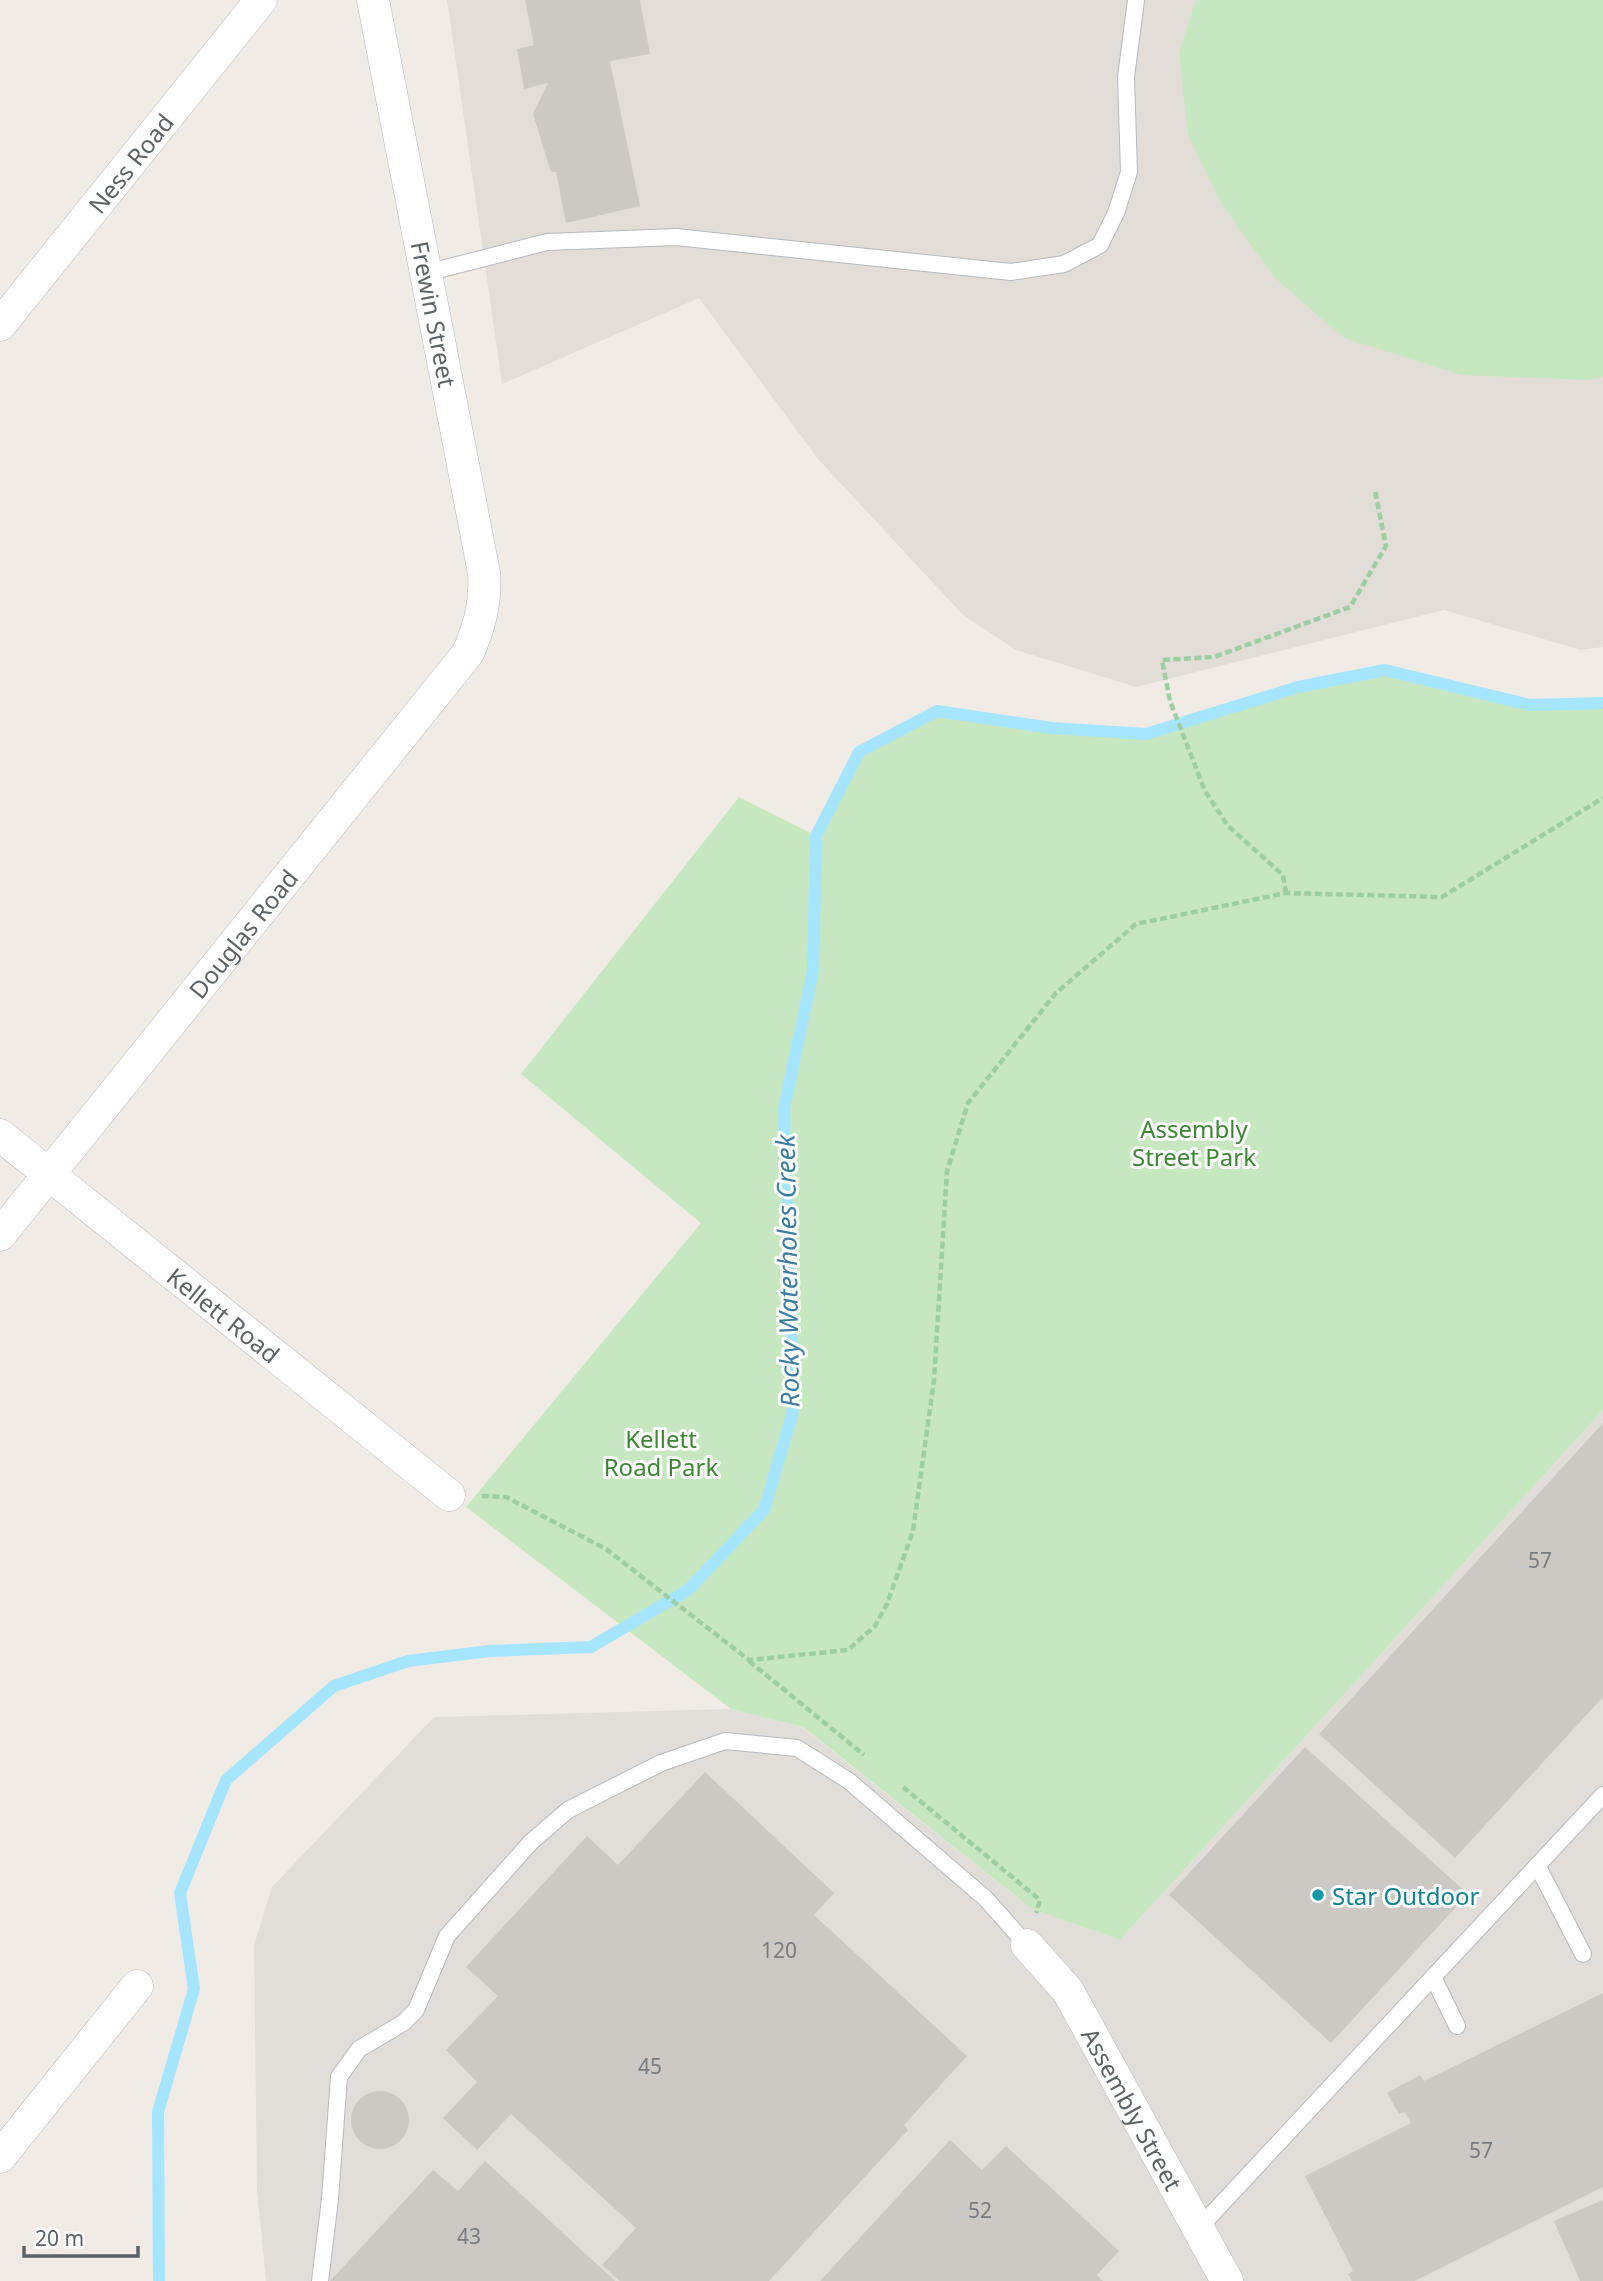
<svg xmlns="http://www.w3.org/2000/svg" width="1603" height="2281" font-family="'Noto Sans',sans-serif">
<rect width="100%" height="100%" fill="#f0ece5"/>
<polygon fill="#e1ded9" points="1603,1410 1603,2281 266,2281 257,2190 254,1945 272,1887 434,1717 731,1709 802,1727 1032,1909 1120,1940"/>
<polygon fill="#e2ddd6" points="447,0 1603,0 1603,647 1581,650 1444,610 1136,687 1016,650 963,615 818,459 699,298 502,384"/>
<g fill="#c7e7c1">
<polygon points="1196,0 1603,0 1603,377 1590,380 1461,375 1344,338 1274,277 1221,203 1188,135 1179,53"/>
<polygon points="1385,670 1530,705 1603,703 1603,1410 1120,1940 1032,1909 803,1727 731,1709 466,1507 701,1223 521,1074 739,797 815,835 859,752 937,711 1052,728 1146,734 1298,687"/>
</g>
<g fill="none" stroke-linecap="round" stroke-linejoin="round">
<polyline stroke="#a6e5ff" stroke-width="12" points="159,2281 158,2112 194,1989 180,1893 226,1780 334,1686 408,1661 490,1651 591,1647 688,1590 764,1510 794,1408 784,1109 813,971 816,836 859,752 937,711 1052,728 1146,734 1298,687 1385,670 1530,705 1603,703"/>
</g>
<g fill="#ccc9c4">
<polygon points="525,0 640,0 650,54 610,61 640,206 566,223 556,172 551,172 533,114 548,83 524,89 517,49 534,45"/>
<polygon points="1603,1423 1603,1697 1455,1858 1319,1734"/>
<polygon points="1305,1747 1468,1894 1331,2043 1169,1895"/>
<polygon points="705,1772 834,1893 814,1915 967,2056 904,2125 908,2130 769,2281 620,2281 602,2265 636,2228 511,2114 477,2150 443,2118 477,2082 446,2050 498,1996 466,1967 587,1836 618,1865"/>
<polygon points="1603,1993 1603,2187 1415,2281 1352,2281 1348,2274 1353,2271 1305,2176 1411,2123 1405,2112 1399,2114 1387,2093 1420,2075 1424,2081"/>
<circle cx="380" cy="2120" r="29"/>
<polygon points="950,2140 982,2170 1006,2146 1119,2251 1097,2275 1103,2281 820,2281"/>
<polygon points="485,2161 615,2281 330,2281 433,2170 458,2191"/>
<polygon points="1603,2200 1603,2281 1580,2281 1554,2221"/>
</g>
<g fill="none" stroke-linecap="round" stroke-linejoin="round">
<g stroke="#b6b9bc" stroke-width="18">
<g id="lane">
<polyline points="426,273 547,242 676,237 1011,272 1064,264 1100,245 1116,213 1129,172 1126,77 1136,0"/>
<polyline points="1537,1865 1583,1954"/>
<polyline points="1433,1977 1457,2026"/>
<polyline points="1198,2229 1603,1795"/>
<polyline points="320,2281 330,2199 339,2077 359,2049 403,2023 416,2010 447,1936 531,1842 568,1810 661,1763 725,1741 797,1748 849,1781 986,1899 1027,1945"/>
</g>
</g>
<g stroke="#b6b9bc" stroke-width="33">
<g id="street">
<path id="s1" d="M0,325l261,-325"/>
<path id="s2" d="M0,1135l449,360"/>
<path id="s3" d="M0,1235l468,-582c12,-28 18,-50 16,-80l-111,-573"/>
<path id="s4" d="M1027,1945l41,46 159,290"/>
<polyline points="0,2157 137,1986"/>
</g>
</g>
<g stroke="#9dcea3" stroke-width="4.5" stroke-dasharray="7 3.5" stroke-linecap="butt">
<polyline points="1286,893 1283,875 1228,826 1205,791 1170,701 1162,660 1214,657 1350,607 1386,546 1375,491"/>
<polyline points="482,1496 506,1497 606,1549 749,1660 848,1650 875,1626 887,1604 913,1531 934,1380 947,1171 968,1103 1056,993 1136,924 1286,893 1442,897 1603,798"/>
<polyline points="749,1661 864,1755"/>
<polyline points="903,1787 1040,1900 1036,1913"/>
</g>
<use href="#lane" stroke="#fff" stroke-width="16"/>
<use href="#street" stroke="#fff" stroke-width="32"/>
</g>
<circle fill="#0f9aa8" stroke="#fff" stroke-width="2.5" cx="1318" cy="1895" r="7"/>
<g text-anchor="middle" dominant-baseline="central" stroke-width="6" stroke-linejoin="round" paint-order="stroke">
<g font-size="21" fill="#797c7e">
<text x="1540" y="1560">57</text>
<text x="779" y="1950">120</text>
<text x="650" y="2066">45</text>
<text x="1481" y="2150">57</text>
<text x="980" y="2210">52</text>
<text x="469" y="2236">43</text>
</g>
<g font-size="24" fill="#5d6266" stroke="#fff">
<text stroke="none"><textPath href="#s1" startOffset="208">Ness Road</textPath></text>
<text transform="translate(434 314) rotate(79)">Frewin Street</text>
<text stroke="none"><textPath href="#s3" startOffset="387">Douglas Road</textPath></text>
<text stroke="none"><textPath href="#s2" startOffset="287">Kellett Road</textPath></text>
<text stroke="none"><textPath href="#s4" startOffset="196">Assembly Street</textPath></text>
</g>
<g font-size="24" fill="#3c8634" stroke="#fff">
<text x="1194" y="1128">Assembly<tspan x="1194" dy="28">Street Park</tspan></text>
<text x="661" y="1438">Kellett<tspan x="661" dy="28">Road Park</tspan></text>
</g>
<g font-size="24" fill="#0d838f" stroke="#fff" text-anchor="start">
<text x="1332" y="1895">Star Outdoor</text>
</g>
<g font-size="26" font-style="italic" fill="#3b7ca2" stroke="#fff">
<text transform="translate(787 1271) rotate(-91)">Rocky Waterholes Creek</text>
</g>
</g>
<path d="M24 2246v10h114v-10" fill="none" stroke="#5d6266" stroke-width="3.5"/>
<text x="35" y="2246" font-size="21" fill="#5d6266" stroke="#ffffff" stroke-width="5" paint-order="stroke">20 m</text>
</svg>
